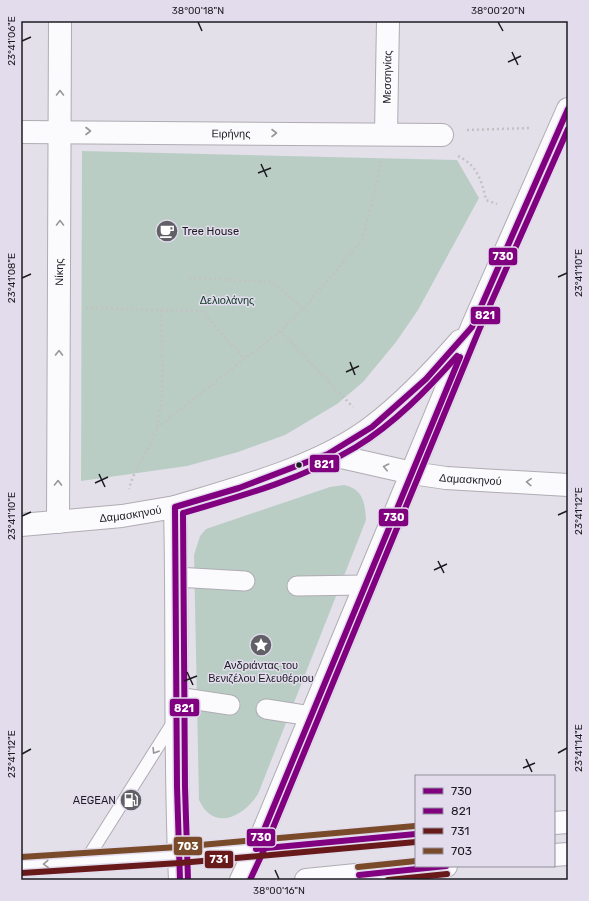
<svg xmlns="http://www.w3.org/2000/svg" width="589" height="901" font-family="Rubik,sans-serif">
<rect width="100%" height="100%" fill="#e3e0e9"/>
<g fill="#b9cdc4">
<polygon points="82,151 457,160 479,198 418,310 396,342 363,382 337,404 285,435 238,452 187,466 81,481"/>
<path d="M344,485c19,4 21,18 22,35l-108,274c-15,23 -44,38 -59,6l-5,-245 6,-19 6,-7 124,-42z"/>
</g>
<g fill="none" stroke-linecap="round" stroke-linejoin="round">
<g stroke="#afacb3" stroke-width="14">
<polyline id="service" points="85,862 174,721"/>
</g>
<g stroke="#afacb3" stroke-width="21">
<g id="pedestrian">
<polyline points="176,577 245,581"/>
<polyline points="297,586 365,585"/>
<polyline points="177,697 230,705"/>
<polyline points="266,709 311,716"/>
</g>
</g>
<g stroke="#afacb3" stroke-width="24">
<g id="minor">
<path id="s1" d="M21,132l421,3"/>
<path id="s2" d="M386,133l2,-112"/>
<path id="s3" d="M328,454l84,19 34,5 122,7"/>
<path id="s4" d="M58,522l2,-501"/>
<path id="s5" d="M21,525l101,-9 53,-9"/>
</g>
</g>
<g stroke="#afacb3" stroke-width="24">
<g id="tertiary">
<path d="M180,880c-6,-124 -2,-249 -5,-373 63,-19 145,-40 198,-81 33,-25 60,-54 87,-85"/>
<polyline points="241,880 256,849 472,327 568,109"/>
</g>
</g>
<g stroke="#afacb3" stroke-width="24">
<g id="secondary">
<polyline points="554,823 568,822"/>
<polyline points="554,855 568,854"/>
<polyline points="21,865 179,855 416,834"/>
<polyline points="306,880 446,866"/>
</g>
</g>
<g stroke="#c2c2c5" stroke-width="2.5" stroke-dasharray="2 3" stroke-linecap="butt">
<polyline points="467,130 530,128"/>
<path d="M458,156c19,9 24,25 28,44l11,4"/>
<polyline points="189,278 273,282 303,309 362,240 377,182 381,160"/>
<path d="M86,308l75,2c0,38 5,79 -4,117 -5,21 -23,40 -28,62"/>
<polyline points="161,310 202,311 244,359"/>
<polyline points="280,331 353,407"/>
<polyline points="157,428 280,331 303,309"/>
</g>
<use href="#service" stroke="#fbfafc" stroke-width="12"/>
<use href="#pedestrian" stroke="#fbfafc" stroke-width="19"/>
<use href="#minor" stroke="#fbfafc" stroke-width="22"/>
<use href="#tertiary" stroke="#fbfafc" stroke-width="22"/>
<use href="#secondary" stroke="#fbfafc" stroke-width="22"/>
<g stroke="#e2dced" stroke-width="9">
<g id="bus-1">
<polyline points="416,834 256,849 460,357"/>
<polyline points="359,875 446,866"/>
<polyline points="180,880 177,787 175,507 239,488 328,454 372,427 426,379 472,327 568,109"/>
</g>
</g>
<g stroke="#e2dced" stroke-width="9">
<g id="bus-2">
<path d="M188,880l-3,-93 -2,-274c59,-17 120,-34 173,-66 39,-24 71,-57 101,-91"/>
<polyline points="250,880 263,852 479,330 568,129"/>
</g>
</g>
<g stroke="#e2dced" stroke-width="9">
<g id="bus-3">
<polyline points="22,873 180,863 416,842"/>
<polyline points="388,880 447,874"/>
</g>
</g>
<g stroke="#e2dced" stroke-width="9">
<g id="bus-4">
<polyline points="21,857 178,847 415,826"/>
<polyline points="358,867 416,861"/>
</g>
</g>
<use href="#bus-1" stroke="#800080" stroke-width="6"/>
<use href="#bus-2" stroke="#800080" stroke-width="6"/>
<use href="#bus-3" stroke="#681a1a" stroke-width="6"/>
<use href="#bus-4" stroke="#7a4b2a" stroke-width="6"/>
</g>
<defs><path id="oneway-chevron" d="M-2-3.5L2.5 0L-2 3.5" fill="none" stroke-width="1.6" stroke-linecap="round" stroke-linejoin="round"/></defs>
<g stroke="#979699">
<use href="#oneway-chevron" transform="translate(60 93) rotate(-90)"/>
<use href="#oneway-chevron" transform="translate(88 131)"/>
<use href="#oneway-chevron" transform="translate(274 133)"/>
<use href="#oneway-chevron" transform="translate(60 223) rotate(-90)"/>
<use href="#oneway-chevron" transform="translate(59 353) rotate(-89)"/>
<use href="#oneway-chevron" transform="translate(386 467) rotate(-167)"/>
<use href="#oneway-chevron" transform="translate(529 482) rotate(-177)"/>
<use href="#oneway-chevron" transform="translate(58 483) rotate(-89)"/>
<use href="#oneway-chevron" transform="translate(155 751) rotate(122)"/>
<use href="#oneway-chevron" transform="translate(46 864) rotate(177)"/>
</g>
<path fill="none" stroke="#1d1b21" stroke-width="1.5" d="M198,22l4,9M498,22l5,9M22,41l9,-4M512,52l6,13M508,62l13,-6M261,164l6,13M258,173l13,-5M558,277l9,-4M22,278l9,-4M350,362l5,13M346,372l13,-6M99,474l6,13M95,483l13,-6M558,515l9,-4M22,516l9,-4M438,561l6,12M434,570l13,-6M187,672l6,13M184,681l13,-5M558,753l9,-5M22,754l9,-5M526,759l6,13M523,768l12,-5M275,870l4,9"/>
<defs>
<g id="cafe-disc" transform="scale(1.15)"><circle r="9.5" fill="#626067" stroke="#e2dced"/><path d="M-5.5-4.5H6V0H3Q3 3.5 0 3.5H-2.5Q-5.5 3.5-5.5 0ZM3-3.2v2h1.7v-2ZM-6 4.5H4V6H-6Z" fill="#fff"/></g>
<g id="sight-disc" transform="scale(1.15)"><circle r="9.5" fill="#626067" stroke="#e2dced"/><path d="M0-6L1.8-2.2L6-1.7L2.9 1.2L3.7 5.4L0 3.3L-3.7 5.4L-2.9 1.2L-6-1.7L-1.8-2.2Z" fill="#fff"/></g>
<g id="fuel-disc" transform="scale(1.15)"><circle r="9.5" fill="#626067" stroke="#e2dced"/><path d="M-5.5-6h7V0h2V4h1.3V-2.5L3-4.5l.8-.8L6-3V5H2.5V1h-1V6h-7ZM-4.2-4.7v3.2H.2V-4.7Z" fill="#fff"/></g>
</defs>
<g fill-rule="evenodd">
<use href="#cafe-disc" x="167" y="231"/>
<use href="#sight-disc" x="261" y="645"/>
<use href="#fuel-disc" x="131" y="800"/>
</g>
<circle fill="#1d1b21" stroke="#e2dced" stroke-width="1.5" cx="299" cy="465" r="3.5"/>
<g text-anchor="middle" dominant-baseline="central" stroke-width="3" stroke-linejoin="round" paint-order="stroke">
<g font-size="11" fill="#1d1b21" stroke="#e2dced">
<text stroke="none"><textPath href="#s2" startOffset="56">Μεσσηνίας</textPath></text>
<text stroke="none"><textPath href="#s1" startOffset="210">Ειρήνης</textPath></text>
<text stroke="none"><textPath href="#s4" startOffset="250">Νίκης</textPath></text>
<text stroke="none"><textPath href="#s3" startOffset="145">Δαμασκηνού</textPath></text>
<text stroke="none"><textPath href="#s5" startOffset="110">Δαμασκηνού</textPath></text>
</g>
<g font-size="11" fill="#1d1b21" stroke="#e2dced" text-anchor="start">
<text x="182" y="231">Tree House</text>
<text x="261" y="665" text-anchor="middle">Ανδριάντας του<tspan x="261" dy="13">Βενιζέλου Ελευθέριου</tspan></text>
<text x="116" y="800" text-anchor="end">AEGEAN</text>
</g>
<g font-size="11" fill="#0a3621" stroke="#e2dced">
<text x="227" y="300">Δελιολάνης</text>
</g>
</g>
<g stroke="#e2dced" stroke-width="1.5">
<rect x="488" y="247" width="30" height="19" rx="4" fill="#800080"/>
<rect x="470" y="306" width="31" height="19" rx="4" fill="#800080"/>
<rect x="309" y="454" width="31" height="19" rx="4" fill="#800080"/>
<rect x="378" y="508" width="31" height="19" rx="4" fill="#800080"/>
<rect x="169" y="698" width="31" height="19" rx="4" fill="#800080"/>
<rect x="246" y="828" width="30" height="19" rx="4" fill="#800080"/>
<rect x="173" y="836" width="30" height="20" rx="4" fill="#7a4b2a"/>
<rect x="204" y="850" width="30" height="19" rx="4" fill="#681a1a"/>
</g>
<g font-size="11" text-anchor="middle" font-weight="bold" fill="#fff">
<text x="503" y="260">730</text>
<text x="485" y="319">821</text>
<text x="324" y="468">821</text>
<text x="394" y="521">730</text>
<text x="184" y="712">821</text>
<text x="261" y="841">730</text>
<text x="188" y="850">703</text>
<text x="219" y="863">731</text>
</g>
<rect width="589" height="901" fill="none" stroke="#e2dced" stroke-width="44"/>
<rect x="415" y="775" width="140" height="92" fill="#e2dced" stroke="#938f9b"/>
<rect x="423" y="788" width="20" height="6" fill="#800080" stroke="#938f9b"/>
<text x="451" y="795" font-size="12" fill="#1d1b21">730</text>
<rect x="423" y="808" width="20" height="6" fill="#800080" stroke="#938f9b"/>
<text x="451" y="815" font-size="12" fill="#1d1b21">821</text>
<rect x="423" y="828" width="20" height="6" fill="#681a1a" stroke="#938f9b"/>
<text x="451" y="835" font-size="12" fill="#1d1b21">731</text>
<rect x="423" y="848" width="20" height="6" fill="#7a4b2a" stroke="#938f9b"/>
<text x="451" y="855" font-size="12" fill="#1d1b21">703</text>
<rect x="22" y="22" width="545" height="857" fill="none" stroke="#1d1b21" stroke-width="1.5"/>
<g font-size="10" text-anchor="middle" fill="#1d1b21">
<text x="198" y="14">38°00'18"N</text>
<text x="498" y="14">38°00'20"N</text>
<text transform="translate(11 41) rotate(-90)" y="4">23°41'06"E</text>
<text transform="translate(578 273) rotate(-90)" y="4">23°41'10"E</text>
<text transform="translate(11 278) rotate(-90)" y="4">23°41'08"E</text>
<text transform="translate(578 511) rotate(-90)" y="4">23°41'12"E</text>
<text transform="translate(11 516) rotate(-90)" y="4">23°41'10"E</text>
<text transform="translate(578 748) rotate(-90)" y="4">23°41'14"E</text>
<text transform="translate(11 754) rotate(-90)" y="4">23°41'12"E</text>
<text x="279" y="894">38°00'16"N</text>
</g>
</svg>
